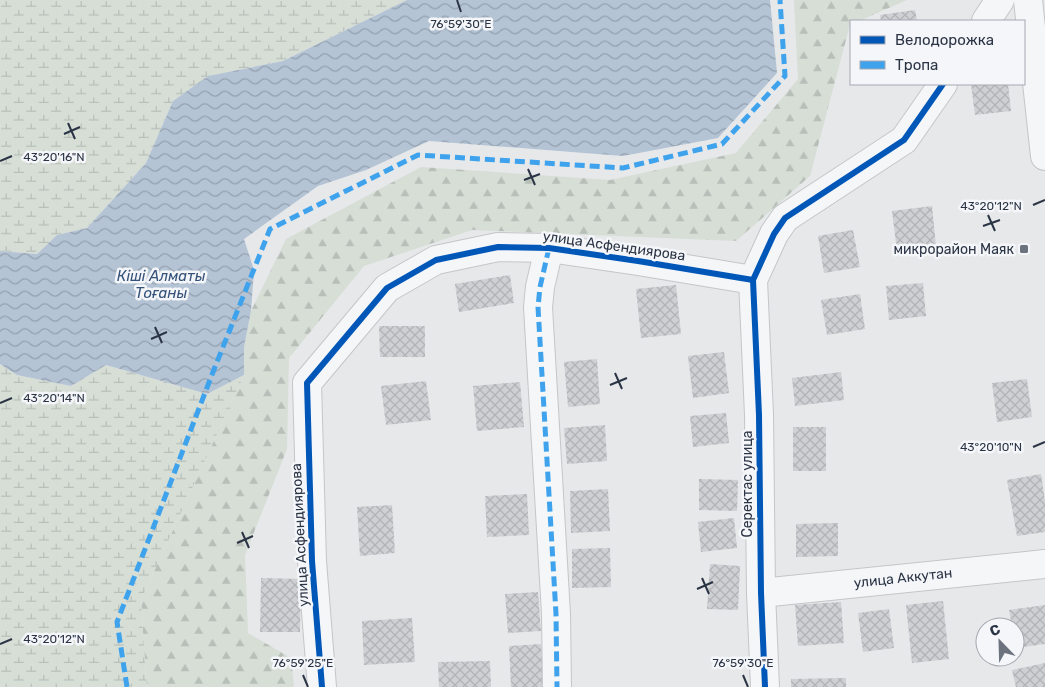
<svg xmlns="http://www.w3.org/2000/svg" width="1045" height="687" font-family="Rubik,sans-serif">
<defs>
<pattern id="forest-firs" width="22" height="20" patternUnits="userSpaceOnUse" patternTransform="scale(1.25)"><rect width="22" height="20" fill="#d6ded6"/><path d="M5 1l3.5 6h-7zM16 11l3.5 6h-7z" fill="#b8bfb9"/></pattern>
<pattern id="wetland-marsh" width="20" height="14" patternUnits="userSpaceOnUse" patternTransform="scale(1.25)"><rect width="20" height="14" fill="#d6ded6"/><path d="M1 5h8M5 5V1M11 12h8M15 12V8" fill="none" stroke="#b8bfb9"/></pattern>
<pattern id="water-waves" width="16" height="10" patternUnits="userSpaceOnUse" patternTransform="scale(1.25)"><rect width="16" height="10" fill="#b4c4d5"/><path d="M0 5q4-4 8 0t8 0" fill="none" stroke="#93a0af"/></pattern>
<pattern id="building-cross-hatch" width="8" height="8" patternUnits="userSpaceOnUse" patternTransform="scale(1.25)"><rect width="8" height="8" fill="#ced0d3"/><path d="M0 0l8 8M0 8l8-8" fill="none" stroke="#b1b3b6"/></pattern>
</defs>
<rect width="100%" height="100%" fill="#e6e8ea"/>
<polygon fill="url(#forest-firs)" points="794,0 907,0 859,21 851,21 810,176 736,241 472,230 364,266 289,358 287,449 245,555 248,633 291,658 294,687 148,687 146,681 141,600 244,375 244,347 251,311 286,239 421,167 610,180 736,153 798,79"/>
<g fill="url(#wetland-marsh)">
<polygon points="0,0 407,0 283,61 208,76 173,101 146,163 87,228 57,235 37,254 0,251"/>
<polygon points="0,364 17,375 71,386 106,365 207,394 244,375 141,600 146,681 148,687 0,687"/>
</g>
<polygon fill="url(#water-waves)" points="407,0 770,0 777,73 718,138 623,156 429,141 366,170 318,186 244,239 254,270 251,311 244,347 244,375 207,394 106,365 71,386 17,375 0,364 0,251 37,254 57,235 87,228 146,163 173,101 208,76 283,61"/>
<g fill="url(#building-cross-hatch)">
<polygon points="915,10 917,21 881,21 880,15"/>
<polygon points="971,84 1008,84 1011,111 975,115"/>
<polygon points="932,206 936,246 897,251 892,211"/>
<polygon points="853,230 860,267 824,273 818,236"/>
<polygon points="510,275 514,303 459,312 455,284"/>
<polygon points="923,283 926,316 889,320 886,286"/>
<polygon points="676,285 681,334 641,338 636,289"/>
<polygon points="860,294 865,329 827,335 821,300"/>
<polygon points="379,326 425,326 425,357 380,357"/>
<polygon points="724,352 729,393 693,398 688,356"/>
<polygon points="597,359 600,404 568,407 564,362"/>
<polygon points="841,372 844,400 795,406 792,378"/>
<polygon points="1027,379 1032,417 997,422 992,383"/>
<polygon points="426,381 431,420 386,425 381,386"/>
<polygon points="520,382 524,427 477,431 473,386"/>
<polygon points="726,413 729,443 693,447 690,416"/>
<polygon points="605,425 607,461 567,464 564,428"/>
<rect x="793" y="427" width="33" height="44"/>
<polygon points="1041,474 1045,501 1045,532 1017,536 1007,480"/>
<polygon points="699,479 738,480 737,511 699,510"/>
<polygon points="608,489 610,531 571,533 570,491"/>
<polygon points="527,494 529,535 487,537 485,496"/>
<polygon points="392,505 395,553 360,556 357,507"/>
<polygon points="734,518 737,548 701,552 698,522"/>
<polygon points="838,523 838,556 796,557 796,524"/>
<polygon points="610,548 611,587 572,588 572,549"/>
<polygon points="710,564 740,566 738,610 707,609"/>
<polygon points="261,578 301,579 300,632 260,632"/>
<polygon points="538,592 541,631 508,633 505,594"/>
<polygon points="943,601 949,659 912,663 906,605"/>
<polygon points="841,602 844,643 798,646 795,605"/>
<polygon points="1045,605 1045,644 1016,648 1015,627 1012,627 1009,610"/>
<polygon points="889,609 894,648 863,652 858,613"/>
<polygon points="412,618 415,662 364,665 362,621"/>
<polygon points="541,644 544,687 511,687 509,646"/>
<polygon points="490,661 491,687 439,687 438,662"/>
<polygon points="1045,663 1045,687 1016,687 1012,670"/>
<polygon points="846,678 846,687 791,687 791,679"/>
</g>
<g fill="none" stroke-linecap="round" stroke-linejoin="round">
<g stroke="#c4c6c8" stroke-width="30">
<g id="minor">
<polyline points="1028,0 1045,156"/>
<polyline points="986,21 1000,0"/>
<polyline points="549,248 540,287 538,307 556,614 557,687"/>
<polyline points="761,593 1045,564"/>
<polyline points="322,687 312,561 307,383 387,288 436,260 498,247 549,248 638,261 753,280"/>
<polyline points="765,687 761,593 759,415 753,280 774,234 785,218 904,140 943,84"/>
</g>
</g>
<use href="#minor" stroke="#f5f6f7" stroke-width="28"/>
<g stroke="#3ea3ec" stroke-width="5" stroke-dasharray="10 5" stroke-linecap="butt">
<polyline points="549,248 540,287 538,307 556,614 557,687"/>
<polyline points="127,687 117,622 213,372 270,229 418,155 623,168 722,144 785,76 780,0"/>
</g>
<g stroke="#f4f6f9" stroke-width="9">
<g id="cycleway">
<polyline points="322,687 312,561 307,383 387,288 436,260 498,247 549,248 638,261 753,280"/>
<polyline points="765,687 761,593 759,415 753,280 774,234 785,218 904,140 943,84"/>
</g>
</g>
<use href="#cycleway" stroke="#0057b8" stroke-width="6"/>
</g>
<path fill="none" stroke="#2b3445" stroke-width="2" d="M457,0l4,12M68,123l7,16M64,134l16,-7M0,161l12,-5M528,169l7,16M524,180l16,-6M1033,205l12,-5M988,215l7,16M983,226l17,-6M155,327l7,16M151,339l16,-7M615,373l7,16M610,385l17,-7M0,403l12,-5M1033,447l12,-5M242,532l7,16M237,543l16,-7M702,578l7,16M697,589l16,-7M0,644l12,-5M303,675l5,12M743,675l5,12"/>
<rect fill="#6c737f" stroke="#f4f6f9" stroke-width="2" x="1019" y="244" width="10" height="10" rx="2.5"/>
<g text-anchor="middle" dominant-baseline="central" stroke-width="5" stroke-linejoin="round" paint-order="stroke">
<g font-size="14" fill="#2b3445" stroke="#f4f6f9">
<text transform="translate(614 246) rotate(8)">улица Асфендиярова</text>
<text transform="translate(747 484) rotate(-90)">Серектас улица</text>
<text transform="translate(300 535) rotate(-93)">улица Асфендиярова</text>
<text transform="translate(903 578) rotate(-6)">улица Аккутан</text>
</g>
<g font-size="14" fill="#2b3445" stroke="#f4f6f9" text-anchor="end">
<text x="1014" y="249">микрорайон Маяк</text>
</g>
<g font-size="15" font-style="italic" fill="#34527a" stroke="#f4f6f9">
<text x="161" y="276">Кіші Алматы<tspan x="161" dy="17">Тоғаны</tspan></text>
</g>
</g>
<g font-size="12" text-anchor="middle" fill="#2b3445" stroke="#f4f6f9" stroke-width="5" stroke-linejoin="round" paint-order="stroke">
<text x="461" y="28">76°59'30"E</text>
<text x="54" y="161">43°20'16"N</text>
<text x="991" y="210">43°20'12"N</text>
<text x="54" y="402">43°20'14"N</text>
<text x="991" y="451">43°20'10"N</text>
<text x="54" y="643">43°20'12"N</text>
<text x="303" y="667">76°59'25"E</text>
<text x="743" y="667">76°59'30"E</text>
</g>
<rect x="850" y="20" width="175" height="65" fill="#f4f6f9" stroke="#a4a8b1"/>
<rect x="860" y="36" width="25" height="8" fill="#0057b8" stroke="#a4a8b1"/>
<text x="895" y="45" font-size="15" fill="#2b3445">Велодорожка</text>
<rect x="860" y="61" width="25" height="8" fill="#3ea3ec" stroke="#a4a8b1"/>
<text x="895" y="70" font-size="15" fill="#2b3445">Тропа</text>
<g transform="translate(1000 642) rotate(337)"><circle r="24" fill="#f4f6f9" stroke="#a4a8b1"/>
<path d="M0-4L9 19L0 12L-9 19Z" fill="#6c737f"/>
<text y="-8" font-size="14" font-weight="bold" text-anchor="middle" fill="#2b3445">С</text>
</g>
</svg>
